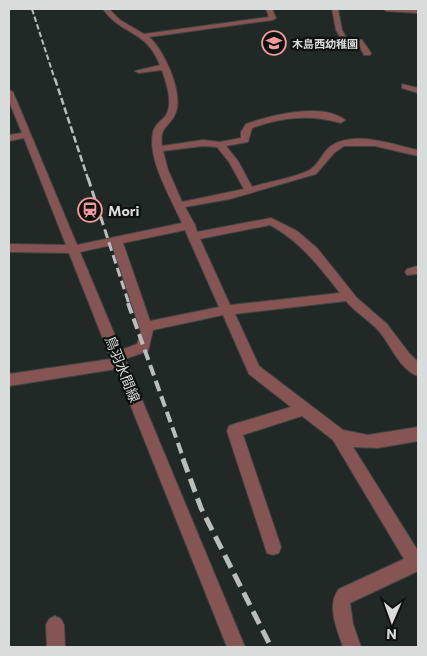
<svg xmlns="http://www.w3.org/2000/svg" width="427" height="656" font-family="Commissioner,'Noto Sans JP',sans-serif">
<rect width="100%" height="100%" fill="#212927"/>
<g fill="none" stroke-linecap="round" stroke-linejoin="round">
<g stroke="#3e4644" stroke-width="2">
<g id="minor">
<path d="M103,9h6l11,11 24,14 125,-17 -3,-8h6l4,9 -3,2 -124,17c15,13 34,55 27,75 -6,16 -17,13 -14,34l41,-6 17,2 21,-4v-6l5,-8c25,-9 76,-22 99,-4l-4,3c-31,-9 -59,-6 -89,5l-4,14 -22,4 12,15 14,26c15,-5 47,-10 59,-18 9,-6 12,-18 20,-23 25,-16 62,-1 87,4v6l-43,-10h-31l-10,7 -18,21 -86,25 -45,8 10,18 2,7 74,-14 26,13 20,17 40,50 30,26 22,29 9,9v14c-19,-7 -27,-31 -39,-45 -10,-11 -24,-19 -33,-30l-111,13 24,52 84,64 25,5 50,-8v14l-40,7 -25,-1 65,104v20l-68,32 3,21 8,23h-18c-6,-18 -17,-42 -4,-58l65,-30 -71,-119 -31,-24 -59,19 38,112 -2,6 -6,2 -6,-2 -40,-122 2,-5 5,-2 57,-17 -42,-33 -26,-59 -70,15 -5,21 -23,8 120,288h-18l-111,-278 -107,17v-12l102,-15 -42,-106 -60,-1v-8l57,1 -42,-107 -15,3v-6l13,-2 -13,-32v-11l4,2 64,153 105,-22c-10,-23 -35,-64 -29,-90 1,-9 9,-12 13,-18 7,-11 1,-30 -3,-42l-1,-3 -23,3 -4,-2 25,-6c-14,-36 -38,-29 -57,-56zM203,146l14,1 12,15 15,27 -62,13 -14,-32 -5,-19zM270,225c31,17 48,40 70,68l-110,12 -30,-66zM185,230l34,77 -69,14 -27,-78zM112,245l29,87 -4,12 -16,6 -41,-98z"/>
<polygon points="332,9 338,9 342,30 347,39 362,40 371,53 370,55 364,55 358,43 343,42 336,30"/>
<polygon points="383,9 418,9 418,13 386,11"/>
<polygon points="402,84 418,88 418,93 402,88"/>
<polygon points="418,266 418,274 407,275 405,272 407,269"/>
<polygon points="55,616 61,619 64,625 65,647 47,647 46,625 49,619"/>
</g>
</g>
<use href="#minor" fill="#855453" fill-rule="evenodd"/>
<polyline stroke="#b9bebc" stroke-width="2" stroke-dasharray="5.5 2.5" stroke-linecap="butt" points="32,9 55,80"/>
<polyline stroke="#b9bebc" stroke-width="2.5" stroke-dasharray="7 3" stroke-linecap="butt" points="55,79 88,179"/>
<polyline stroke="#b9bebc" stroke-width="3" stroke-dasharray="9 4.5" stroke-linecap="butt" points="88,178 129,304"/>
<polyline stroke="#b9bebc" stroke-width="4" stroke-dasharray="11 5.5" stroke-linecap="butt" points="128,303 184,460"/>
<polyline stroke="#b9bebc" stroke-width="5" stroke-dasharray="14 7" stroke-linecap="butt" points="183,459 201,508 271,647"/>
</g>
<defs>
<g id="school-ring" transform="scale(1.25)"><circle r="9.5" fill="#0d1110" stroke="#f59b9b" stroke-width="1.5"/><path d="M0-5L7-2L0 1L-7-2ZM-4 1L0 2.5L4 1V4Q0 6-4 4Z" fill="#f59b9b"/></g>
<g id="station-ring" transform="scale(1.25)"><circle r="9.5" fill="#0d1110" stroke="#f59b9b" stroke-width="1.5"/><path d="M-3-6H3Q5-6 5-4V2Q5 4 3 4L4.5 6H3L1.5 4h-3L-3 6H-4.5L-3 4Q-5 4-5 2V-4Q-5-6-3-6ZM-3.5-4v3h7v-3ZM-3.5 1v1.5H-2V1ZM2 1v1.5H3.5V1Z" fill="#f59b9b"/></g>
</defs>
<g fill-rule="evenodd">
<use href="#school-ring" x="274" y="43"/>
<use href="#station-ring" x="90" y="210"/>
</g>
<g text-anchor="middle" dominant-baseline="central" stroke-width="4.5" stroke-linejoin="round" paint-order="stroke">
<g font-size="11" font-weight="bold" fill="#d8dddb" stroke="#0d1110" text-anchor="start">
<text x="292" y="43">木島西幼稚園</text>
</g>
<g font-size="14" font-weight="bold" fill="#d8dddb" stroke="#0d1110" text-anchor="start">
<text x="108" y="210">Mori</text>
</g>
<g font-size="14" fill="#d8dddb" stroke="#0d1110">
<text transform="translate(123 369) rotate(68)">鳥羽水間線</text>
</g>
</g>
<rect width="427" height="656" fill="none" stroke="#d8dddb" stroke-width="20"/>
<g transform="translate(392 621) rotate(182)" stroke="#0d1110" stroke-width="4" paint-order="stroke">
<path d="M0-4L9 19L0 12L-9 19Z" fill="#d8dddb"/>
<text y="-8" font-size="14" font-weight="bold" text-anchor="middle" fill="#d8dddb">N</text>
</g>
</svg>
